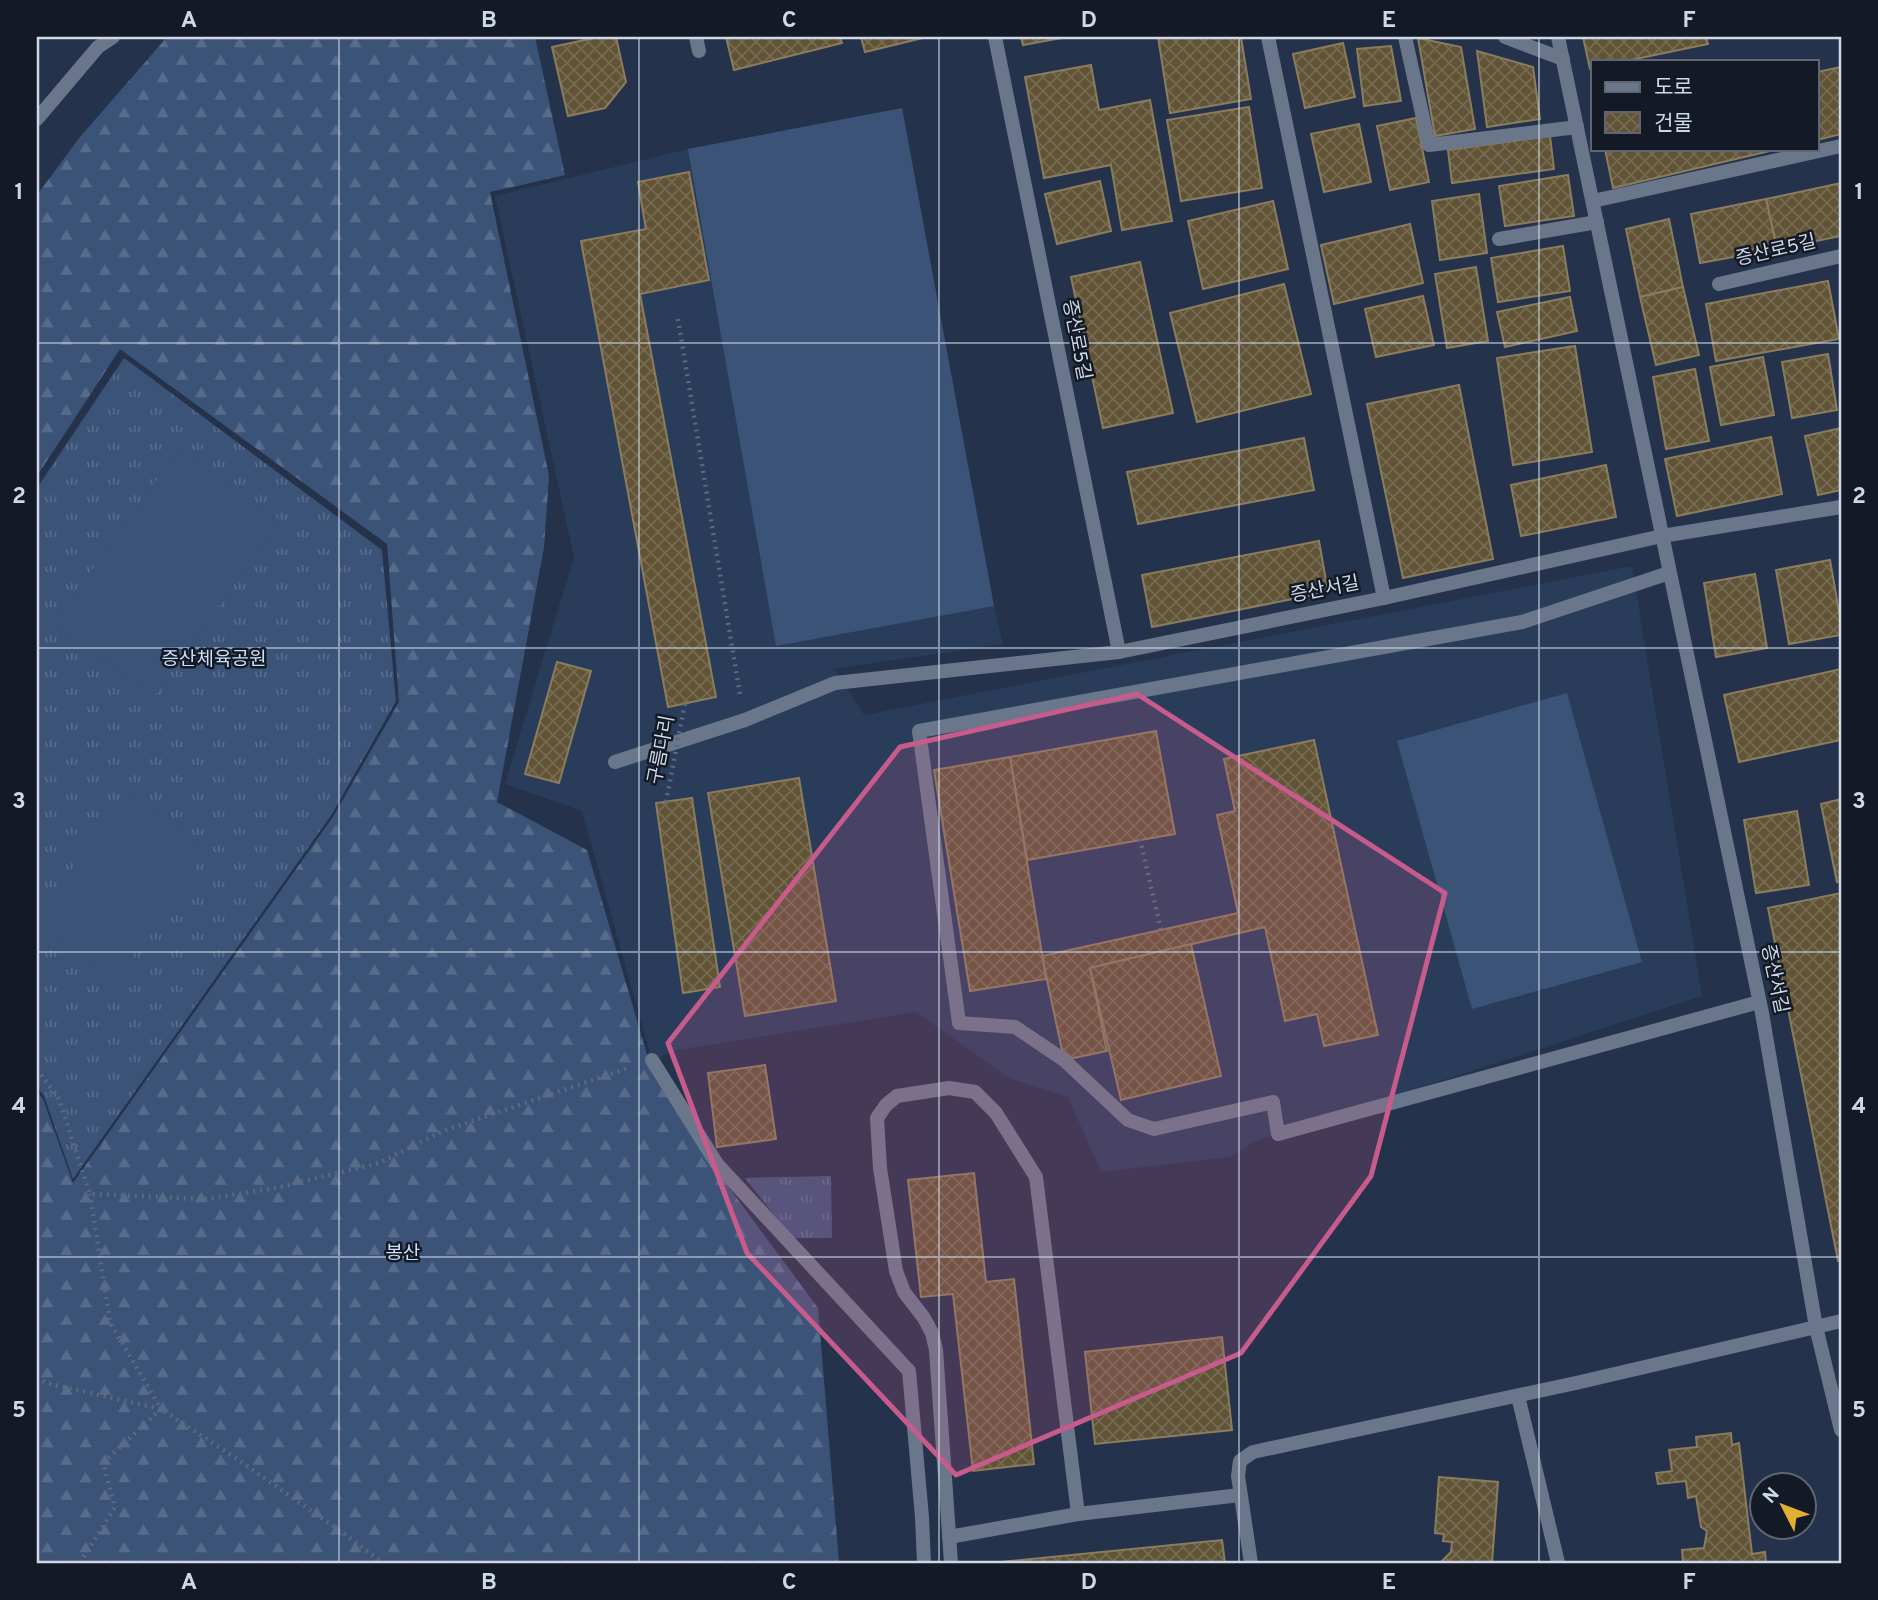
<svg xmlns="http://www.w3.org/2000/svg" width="1878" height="1600" font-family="Overpass,'Noto Sans KR',sans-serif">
<defs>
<pattern id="grass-tufts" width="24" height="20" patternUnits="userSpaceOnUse" patternTransform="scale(1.75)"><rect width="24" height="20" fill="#3c5378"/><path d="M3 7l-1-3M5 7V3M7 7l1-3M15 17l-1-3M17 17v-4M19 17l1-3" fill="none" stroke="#576b8b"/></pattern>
<pattern id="forest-firs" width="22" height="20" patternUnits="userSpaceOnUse" patternTransform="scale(1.75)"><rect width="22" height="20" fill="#3c5378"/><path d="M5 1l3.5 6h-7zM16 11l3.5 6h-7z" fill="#576b8b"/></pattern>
<pattern id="building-cross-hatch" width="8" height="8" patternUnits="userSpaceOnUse" patternTransform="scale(1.75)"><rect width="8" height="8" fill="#615335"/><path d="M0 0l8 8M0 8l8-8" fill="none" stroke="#766b52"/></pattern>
</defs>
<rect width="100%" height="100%" fill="#24334b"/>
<polygon fill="#293c5a" points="902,108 994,606 1003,644 834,669 864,715 1632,566 1702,996 1253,1142 1230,1157 1101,1172 1068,1097 1009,1078 916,1012 677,1050 652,1060 582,811 505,784 574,557 495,196 688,149"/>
<g fill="url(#grass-tufts)">
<polygon points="124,358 382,550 396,701 332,814 73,1179 44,1096 37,1087 37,488"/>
<polygon points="831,1176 832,1238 792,1238 745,1178"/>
</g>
<polygon fill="url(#forest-firs)" points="167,37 535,37 565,175 490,192 549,476 544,547 497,802 587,850 650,1065 719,1174 818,1308 839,1563 37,1563 37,1092 43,1099 73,1183 333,817 399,702 387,544 120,349 37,476 37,195 80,137"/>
<g fill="#3c5378">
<polygon points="902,108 994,606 776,646 688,149"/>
<polygon points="179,448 280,520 154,696 53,624"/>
<polygon points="1567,693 1642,962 1472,1009 1397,741"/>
<polygon points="126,792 208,850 115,981 37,926 37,919"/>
</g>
<g fill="url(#building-cross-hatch)" stroke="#8b7c5d" stroke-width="2">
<polygon points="598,37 616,37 626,82 605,108 568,116 552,47"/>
<polygon points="726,37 840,37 842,43 734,70"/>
<polygon points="861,37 927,37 865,52"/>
<polygon points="1021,37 1067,37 1023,45"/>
<polygon points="1158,37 1241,37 1251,99 1170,113"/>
<polygon points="1583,37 1706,37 1708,44 1626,61 1593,61 1593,68 1590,69"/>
<polygon points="1418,38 1461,47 1475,129 1435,136"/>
<polygon points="1343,43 1355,97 1305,108 1293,54"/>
<polygon points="1391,46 1401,101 1364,106 1357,49"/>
<polygon points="1477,51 1533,67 1540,119 1487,127"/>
<polygon points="1091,65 1099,110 1150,100 1172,221 1122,230 1111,165 1044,178 1025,77"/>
<polygon points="1841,67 1841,134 1817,140 1817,72"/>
<polygon points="1249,107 1262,188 1181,201 1167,120"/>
<polygon points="1416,118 1429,182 1390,190 1377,126"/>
<polygon points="1359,124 1371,182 1324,192 1311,134"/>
<polygon points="1550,136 1554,169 1452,183 1448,150"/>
<polygon points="1605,149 1778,149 1613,188"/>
<polygon points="689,172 709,280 640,294 716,697 668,707 581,241 646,229 638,182"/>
<polygon points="1568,175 1574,216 1505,226 1499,186"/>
<polygon points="1100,181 1111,231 1057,244 1045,194"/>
<polygon points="1841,183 1841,236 1777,249 1766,199"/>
<polygon points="1479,194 1487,253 1440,260 1432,201"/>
<polygon points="1766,199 1777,249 1700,263 1691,214"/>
<polygon points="1273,201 1288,269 1203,289 1188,221"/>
<polygon points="1669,219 1683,287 1640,297 1626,229"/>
<polygon points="1410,224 1423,283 1334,304 1321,245"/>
<polygon points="1563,246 1570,291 1498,302 1491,258"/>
<polygon points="1140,262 1173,413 1103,428 1071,277"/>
<polygon points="1476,267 1488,341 1447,348 1435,274"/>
<polygon points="1828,281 1839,339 1716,361 1706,304"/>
<polygon points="1284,284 1311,394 1197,422 1170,313"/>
<polygon points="1683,287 1699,355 1656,365 1640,297"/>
<polygon points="1423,296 1434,345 1376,357 1365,309"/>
<polygon points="1570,297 1577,331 1505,347 1497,312"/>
<polygon points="1575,346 1592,452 1513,465 1497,358"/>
<polygon points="1828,354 1837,410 1792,418 1782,362"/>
<polygon points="1763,357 1774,415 1721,425 1710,367"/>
<polygon points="1695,369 1709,441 1666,449 1653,377"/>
<polygon points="1459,385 1493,559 1403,578 1367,404"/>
<polygon points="1841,428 1841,490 1818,495 1805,436"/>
<polygon points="1771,437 1782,494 1677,516 1665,459"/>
<polygon points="1304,438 1314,490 1138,524 1127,472"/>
<polygon points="1606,465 1616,517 1521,536 1511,485"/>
<polygon points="1319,541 1328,592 1152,627 1142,575"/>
<polygon points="1830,560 1841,623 1841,635 1789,644 1776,570"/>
<polygon points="1755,574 1767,648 1716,657 1704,583"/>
<polygon points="557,662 591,671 559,783 525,774"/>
<polygon points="1841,669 1841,740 1739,762 1724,695"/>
<polygon points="1156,731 1175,834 1027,860 1010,757"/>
<polygon points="1314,740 1378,1035 1324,1046 1317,1014 1285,1021 1265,927 1090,968 1107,1051 1064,1060 1042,956 1238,913 1217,815 1235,811 1224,759"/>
<polygon points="1010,757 1046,979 970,991 934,770"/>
<polygon points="799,778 836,1001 745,1016 708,793"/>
<polygon points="692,798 720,987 683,993 656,803"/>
<polygon points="1841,799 1841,881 1837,882 1821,804"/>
<polygon points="1797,811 1809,885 1756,893 1744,820"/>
<polygon points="1841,893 1841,1260 1838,1261 1768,908"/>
<polygon points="1191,944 1221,1076 1121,1100 1090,968"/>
<polygon points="765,1065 776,1139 717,1147 708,1073"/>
<polygon points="974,1173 986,1282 1014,1279 1034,1464 973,1471 953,1294 921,1297 908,1180"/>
<polygon points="1222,1337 1232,1430 1095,1444 1085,1352"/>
<polygon points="1731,1433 1732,1445 1739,1443 1752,1554 1765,1552 1766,1563 1668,1563 1683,1562 1682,1550 1704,1548 1707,1531 1701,1527 1696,1496 1688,1498 1686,1481 1658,1484 1656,1473 1672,1471 1669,1450 1697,1447 1696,1437"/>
<polygon points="1439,1477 1498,1482 1492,1563 1440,1563 1451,1552 1452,1542 1443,1541 1444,1534 1435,1533"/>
<polygon points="1222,1540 1225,1563 991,1563"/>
</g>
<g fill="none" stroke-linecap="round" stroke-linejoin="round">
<g stroke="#5c697f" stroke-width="4.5" stroke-dasharray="2 5" stroke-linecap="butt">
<polyline points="678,319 740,695"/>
<polyline points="1140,839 1161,930"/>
<polyline points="37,1069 59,1099 90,1194 205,1199 276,1188 379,1163 443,1131 628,1068"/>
<polyline points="37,1377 46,1383 161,1409 237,1459 343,1533 383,1563"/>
<polyline points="80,1563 115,1507 103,1463 161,1409 110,1322 90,1194"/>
</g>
<g stroke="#6a778b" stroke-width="14">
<polyline points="696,37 699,51"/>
<polyline points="1405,37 1429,145 1577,127"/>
<polyline points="1505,37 1563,59"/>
<polyline points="1593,201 1841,146"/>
<polyline points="1499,239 1597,222"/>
<polyline points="1719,284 1841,256"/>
<polyline points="1669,573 1522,622 919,731 959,1023 1015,1027 1064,1060 1128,1120 1154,1129 1273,1102 1278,1134 1759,1002"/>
<polyline points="615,762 745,720 835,683 1119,652"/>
<polyline points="652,1060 717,1164 909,1371 922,1517 924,1563"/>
<polyline points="1518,1396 1558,1563"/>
<polyline points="949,1537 1078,1514"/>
<polyline points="951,1563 936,1350 932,1333 924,1318 904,1292 896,1271 880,1168 877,1118 886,1105 897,1096 949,1088 975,1092 996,1113 1036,1177 1078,1514 1240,1495"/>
<polyline points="1251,1563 1238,1476 1240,1461 1253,1452 1576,1383 1816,1327"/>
</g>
<g stroke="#6a778b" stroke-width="14">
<polyline points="995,37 1119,652 1384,598 1662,536 1841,507"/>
<polyline points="1268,37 1384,598"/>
<polyline points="37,119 98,47 113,37"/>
</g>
<g stroke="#6a778b" stroke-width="14">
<polyline points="1558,37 1762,1013 1816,1327 1841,1430"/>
<polyline points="1816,1327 1841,1321"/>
</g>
<polyline stroke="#5c697f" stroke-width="4.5" stroke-dasharray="2 5" stroke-linecap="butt" points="666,802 685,703"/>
</g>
<path fill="#c65b8c" fill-opacity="0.2" stroke="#c65b8c" stroke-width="5" stroke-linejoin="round" d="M1137,694l308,199 -74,283 -130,177 -285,122 -209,-222 -79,-210 232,-296z"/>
<path fill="none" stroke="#ced8e8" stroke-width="2" stroke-opacity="0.55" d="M339,37v1526M639,37v1526M939,37v1526M1239,37v1526M1539,37v1526M37,343h1804M37,648h1804M37,952h1804M37,1257h1804"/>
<g text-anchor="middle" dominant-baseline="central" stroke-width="5" stroke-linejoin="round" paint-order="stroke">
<g font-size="19" fill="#ced8e8" stroke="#131a25">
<text transform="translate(1776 251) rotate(-13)">증산로5길</text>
<text transform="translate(1076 340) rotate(79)">증산로5길</text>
<text transform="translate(1325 590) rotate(-11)">증산서길</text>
<text transform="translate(662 750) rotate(-79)">구름다리</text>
<text transform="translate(1774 979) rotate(78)">증산서길</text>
</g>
<g font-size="19" fill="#ccdefa" stroke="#131a25">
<text x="214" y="660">증산체육공원</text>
<text x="403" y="1254">봉산</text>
</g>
</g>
<rect width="1878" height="1600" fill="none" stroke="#131a25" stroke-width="77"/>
<rect x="1591" y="60" width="228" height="91" fill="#131a25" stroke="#5e6673" stroke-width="2"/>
<rect x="1605" y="82" width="35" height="10" fill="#6a778b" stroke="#5e6673" stroke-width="2"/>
<text x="1654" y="94" font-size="21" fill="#ced8e8">도로</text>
<rect x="1605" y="112" width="35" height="21" fill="url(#building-cross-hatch)" stroke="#5e6673" stroke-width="2"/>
<text x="1654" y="130" font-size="21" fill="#ced8e8">건물</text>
<g transform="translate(1783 1506) rotate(312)"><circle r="33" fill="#131a25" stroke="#5e6673" stroke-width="2"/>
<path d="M0-5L12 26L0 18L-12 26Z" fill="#e1af34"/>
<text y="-10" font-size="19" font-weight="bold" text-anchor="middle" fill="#ced8e8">N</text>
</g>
<rect x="38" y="38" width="1802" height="1524" fill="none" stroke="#ced8e8" stroke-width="2.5"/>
<g font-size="23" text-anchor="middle" font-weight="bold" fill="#ced8e8">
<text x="189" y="27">A</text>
<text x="489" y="27">B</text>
<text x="789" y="27">C</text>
<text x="1089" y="27">D</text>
<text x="1389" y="27">E</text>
<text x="1689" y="27">F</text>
<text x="19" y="199">1</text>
<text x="1859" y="199">1</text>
<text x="19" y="503">2</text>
<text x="1859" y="503">2</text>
<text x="19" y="808">3</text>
<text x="1859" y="808">3</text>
<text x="19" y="1113">4</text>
<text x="1859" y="1113">4</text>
<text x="19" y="1417">5</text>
<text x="1859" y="1417">5</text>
<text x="189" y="1589">A</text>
<text x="489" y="1589">B</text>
<text x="789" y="1589">C</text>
<text x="1089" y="1589">D</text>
<text x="1389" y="1589">E</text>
<text x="1689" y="1589">F</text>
</g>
</svg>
